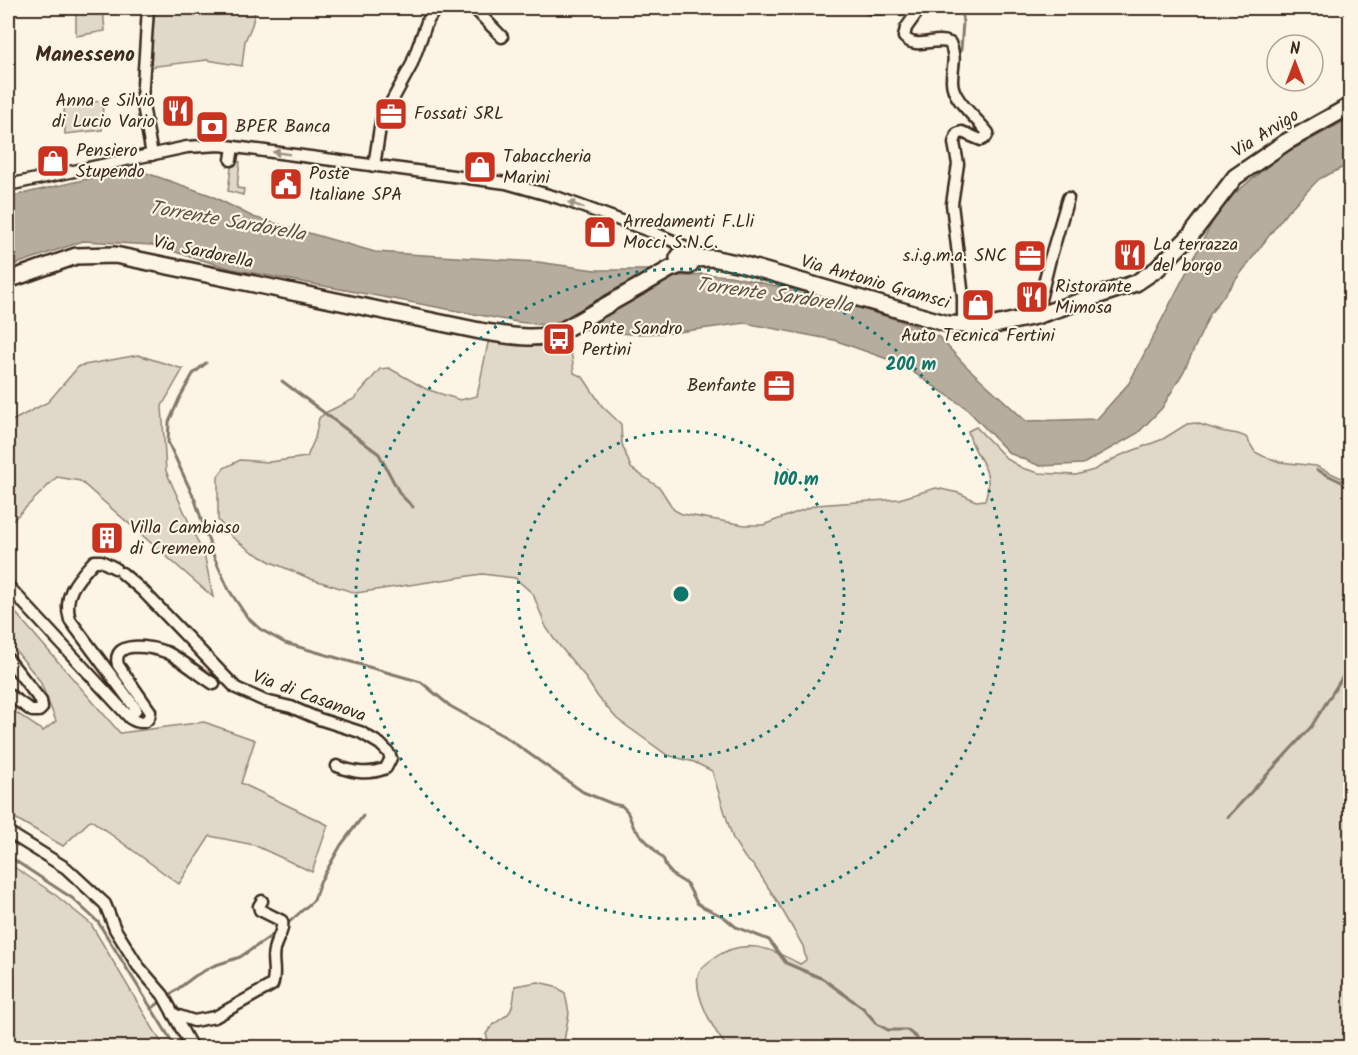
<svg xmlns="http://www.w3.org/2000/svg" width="1358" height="1055" font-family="Kalam,sans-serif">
<rect width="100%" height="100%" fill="#fcf5e5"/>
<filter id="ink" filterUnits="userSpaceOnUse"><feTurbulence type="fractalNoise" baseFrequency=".0167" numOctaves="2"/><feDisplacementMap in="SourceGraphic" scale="12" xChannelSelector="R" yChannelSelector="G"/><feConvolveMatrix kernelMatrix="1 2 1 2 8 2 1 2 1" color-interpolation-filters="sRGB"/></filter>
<g filter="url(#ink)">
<g fill="#e0d8c8" stroke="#8e8173" stroke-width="1.5">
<polygon points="76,8 103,8 105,31 76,36"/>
<polygon points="155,8 208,8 217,15 224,8 232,8 239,14 246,8 256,8 252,25 245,41 242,66 207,60 149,67"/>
<polygon points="103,101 102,130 65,134 64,104"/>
<polygon points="232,161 240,162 237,188 244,189 243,195 228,191"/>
<path d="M496,338l48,6 20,-3 8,16 2,16 9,4 19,29 19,18 1,20 9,24 29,20 14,22 8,4 63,11h18l53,-20 83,-6 37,-11 23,5 17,8 9,-1c11,-35 -11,-40 -17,-69l8,-4 31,32 15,9 17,5 37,2 18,-5 25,-14 44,-17 24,-15 9,-1 25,8 17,3 8,3 9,15 8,4 17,6 36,4 34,16v565h-623c-13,-16 -33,-51 -29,-72 2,-7 10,-13 16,-17 30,-21 57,-10 86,6l6,-4 -3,-14 -26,-45 -22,-34 -10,-9 -12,-19 -21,-68 -18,-9 -27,-7 -50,-36 -19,-22 -15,-23 -29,-35 -8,-12 -13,-33 -18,-16 -33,-4 -126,19 -45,-14 -40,-17 -20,-11 -19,-14 -14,-17v-44l6,-8 16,-8 29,2 38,-5 8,-19 4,-20 8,-6 27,-13 26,-30 9,-1 37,21 34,11 17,-4 11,-53z"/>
<polygon points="138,355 183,369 162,406 166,471 205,558 213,597 80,481 57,477 8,525 8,423 48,402 79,366"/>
<polygon points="8,604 120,733 204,722 255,740 241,783 328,825 312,872 254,845 210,836 179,884 91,820 63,846 8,814 8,707 43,731 56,721 40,681 8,641"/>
<polygon points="8,863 53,893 91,924 164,1047 23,1048 8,1043"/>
<path d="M538,982l17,4 10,7 4,20 -6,34h-73l-4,-13c16,-25 27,-7 29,-48z"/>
</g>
<polygon fill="#b7ad9e" stroke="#85796b" stroke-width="1.5" points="1350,118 1350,164 1319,179 1287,212 1210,314 1184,371 1162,408 1138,433 1083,464 1040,466 1009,453 966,408 901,364 834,340 745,323 671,333 630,334 517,322 232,269 152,245 83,241 8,267 8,197 101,176 116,170 135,169 210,195 253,217 375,252 538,262 595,270 648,270 679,276 693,276 700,274 730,276 813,294 911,324 939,337 966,366 1026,421 1097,419 1129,383 1215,217 1234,194 1280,156"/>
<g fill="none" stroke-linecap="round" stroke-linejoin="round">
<g stroke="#85796b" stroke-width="3">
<polyline points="961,50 963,22 961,8"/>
<polyline points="206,363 193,374 179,399 169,422 168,442 195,500 214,557 229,590 247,617 260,629 285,643 421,682 450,706 507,738 583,792 613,804 622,806 627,811 634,828 664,860 666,867 674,876 687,884 697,903 703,907 724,917 736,927 769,940 786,963 823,979 863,1008 877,1024 888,1030 907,1030 917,1038"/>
<polyline points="282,381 379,454 400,494 413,507"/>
<polyline points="1317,470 1350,486"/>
<polyline points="1228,817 1311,727 1350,665"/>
<polyline points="8,856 72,898 98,922 176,1048"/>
<polyline points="286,925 314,900 320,882 341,845 363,816"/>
<polyline points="151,1009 195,976 213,966 240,957 276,933"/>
</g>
<g stroke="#3b2a1e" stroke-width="15">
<g id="minor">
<polyline points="148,8 142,100 152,155"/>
<polyline points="474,8 502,37"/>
<polyline points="870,8 903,8"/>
<path d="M913,8l3,6 -10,14 -2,9c13,14 30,-1 46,6 7,17 2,22 2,38 0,19 25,37 36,52l-2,4 -5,3 -19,-8 -5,2 -3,9 4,21 -6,40 11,93v29"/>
<polyline points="231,160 233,147"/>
<polyline points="374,166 381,121 411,66 427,22 436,8"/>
<polyline points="8,185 187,147 220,145 506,183 559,198 652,232 680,244 688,251"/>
<polyline points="1036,316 1050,259 1068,198"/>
<path d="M122,573l21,18 93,97 29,13 26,6 28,12 41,13 20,12 8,8 3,6 -5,10c-17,7 -32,5 -49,-2"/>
<path d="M8,586l122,132 6,-9 -66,-89c-8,-26 8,-41 24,-59h7l14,7"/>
<polyline points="8,659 41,701 42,708 39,711 32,711 8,694"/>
<path d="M130,718c9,6 20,6 20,-7l-32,-46c-7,-26 33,-18 48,-13 12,5 35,24 48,32"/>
<polyline points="8,832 66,868 105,904 115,929 138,966 163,995 192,1048"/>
<path d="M173,1014l21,7 21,-4 57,-32c5,-12 -1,-23 2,-35 2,-11 10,-18 8,-29l-22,-11 -1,-4 3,-5"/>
</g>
</g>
<g stroke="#3b2a1e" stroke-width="20">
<g id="secondary">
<polyline points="681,265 678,258 683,251 691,252 694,259"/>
<path d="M8,280l68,-24 39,-1 365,76c25,4 55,10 78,2l112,-64 11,-4 8,1 5,-7 18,-1 29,6 207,60 42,2 46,-10 100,-33 21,-14 34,-34 44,-58 51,-35 64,-36"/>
</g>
</g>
<use href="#minor" stroke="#fcf5e5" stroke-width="10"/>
<use href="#secondary" stroke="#fcf5e5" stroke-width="15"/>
</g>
<defs><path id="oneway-solid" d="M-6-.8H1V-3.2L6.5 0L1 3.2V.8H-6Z" transform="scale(1.5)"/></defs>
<g fill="#9c9082">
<use href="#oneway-solid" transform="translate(281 153) rotate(-172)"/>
<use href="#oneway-solid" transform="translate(576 205) rotate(-160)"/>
</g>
</g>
<g fill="none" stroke="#0f766e" stroke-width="3" stroke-dasharray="3 6">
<circle cx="681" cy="594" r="163"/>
<circle cx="681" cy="594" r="325"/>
</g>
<defs>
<g id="restaurant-square" transform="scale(1.725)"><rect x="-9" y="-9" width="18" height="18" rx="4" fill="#c8321e" stroke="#fcf5e5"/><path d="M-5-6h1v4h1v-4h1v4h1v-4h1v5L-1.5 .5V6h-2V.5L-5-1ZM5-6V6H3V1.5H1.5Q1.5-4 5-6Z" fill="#fff"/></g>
<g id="office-square" transform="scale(1.725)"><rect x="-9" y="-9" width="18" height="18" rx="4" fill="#c8321e" stroke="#fcf5e5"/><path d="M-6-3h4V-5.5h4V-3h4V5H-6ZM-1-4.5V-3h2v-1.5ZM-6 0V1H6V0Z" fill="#fff"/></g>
<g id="bank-square" transform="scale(1.725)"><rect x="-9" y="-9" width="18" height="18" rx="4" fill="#c8321e" stroke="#fcf5e5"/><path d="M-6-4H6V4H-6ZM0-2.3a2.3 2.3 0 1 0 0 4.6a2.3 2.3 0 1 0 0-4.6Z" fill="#fff"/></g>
<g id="shop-square" transform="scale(1.725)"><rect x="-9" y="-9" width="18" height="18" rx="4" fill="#c8321e" stroke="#fcf5e5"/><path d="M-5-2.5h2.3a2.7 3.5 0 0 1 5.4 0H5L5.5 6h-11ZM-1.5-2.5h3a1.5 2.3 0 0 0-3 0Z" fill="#fff"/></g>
<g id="civic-square" transform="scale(1.725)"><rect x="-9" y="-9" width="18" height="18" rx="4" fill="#c8321e" stroke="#fcf5e5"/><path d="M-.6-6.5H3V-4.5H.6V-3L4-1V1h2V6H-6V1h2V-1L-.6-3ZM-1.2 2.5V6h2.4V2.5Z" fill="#fff"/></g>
<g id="bus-square" transform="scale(1.725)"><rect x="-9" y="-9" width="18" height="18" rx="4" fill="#c8321e" stroke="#fcf5e5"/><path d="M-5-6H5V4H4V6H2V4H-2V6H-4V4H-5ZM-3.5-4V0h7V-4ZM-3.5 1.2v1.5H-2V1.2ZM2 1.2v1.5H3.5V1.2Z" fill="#fff"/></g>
<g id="building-square" transform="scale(1.725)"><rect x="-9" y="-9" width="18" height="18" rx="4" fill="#c8321e" stroke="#fcf5e5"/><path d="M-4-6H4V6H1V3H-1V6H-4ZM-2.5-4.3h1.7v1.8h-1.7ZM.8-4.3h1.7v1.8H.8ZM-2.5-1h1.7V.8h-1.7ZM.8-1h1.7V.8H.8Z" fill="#fff"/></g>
</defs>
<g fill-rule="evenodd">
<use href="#restaurant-square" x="178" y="111"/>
<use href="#office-square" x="391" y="114"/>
<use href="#bank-square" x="212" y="127"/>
<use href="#shop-square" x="53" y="161"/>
<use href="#shop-square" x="480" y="167"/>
<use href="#civic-square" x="286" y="184"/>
<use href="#shop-square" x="600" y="232"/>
<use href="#restaurant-square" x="1130" y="255"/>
<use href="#office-square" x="1030" y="256"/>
<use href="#restaurant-square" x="1032" y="297"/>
<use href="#shop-square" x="978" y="305"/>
<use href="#bus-square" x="559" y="339"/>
<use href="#office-square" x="779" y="386"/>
<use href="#building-square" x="107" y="538"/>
</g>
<g text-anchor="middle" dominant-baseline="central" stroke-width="4.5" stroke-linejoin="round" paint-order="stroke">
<g font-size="18" fill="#3b2a1e" stroke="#fcf5e5" text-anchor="start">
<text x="155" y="101" text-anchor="end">Anna e Silvio<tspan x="155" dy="21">di Lucio Vario</tspan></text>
<text x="414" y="114">Fossati SRL</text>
<text x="235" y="127">BPER Banca</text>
<text x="76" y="151">Pensiero<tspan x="76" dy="21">Stupendo</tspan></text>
<text x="503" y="157">Tabaccheria<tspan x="503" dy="21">Marini</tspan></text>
<text x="309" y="174">Poste<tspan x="309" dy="21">Italiane SPA</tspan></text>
<text x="623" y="222">Arredamenti F.Lli<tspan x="623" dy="21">Mocci S.N.C.</tspan></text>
<text x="1153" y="245">La terrazza<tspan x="1153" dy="21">del borgo</tspan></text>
<text x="1007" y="256" text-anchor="end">s.i.g.m.a. SNC</text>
<text x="1055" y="287">Ristorante<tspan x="1055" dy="21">Mimosa</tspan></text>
<text x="582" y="329">Ponte Sandro<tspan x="582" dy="21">Pertini</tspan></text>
<text x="978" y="336" text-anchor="middle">Auto Tecnica Fertini</text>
<text x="756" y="386" text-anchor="end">Benfante</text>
<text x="130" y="528">Villa Cambiaso<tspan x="130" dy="21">di Cremeno</tspan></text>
</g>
<g font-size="18" fill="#3b2a1e" stroke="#fcf5e5">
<text transform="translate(1266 134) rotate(-32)">Via Arvigo</text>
<text transform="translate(203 253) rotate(12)">Via Sardorella</text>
<text transform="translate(875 283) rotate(16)">Via Antonio Gramsci</text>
<text transform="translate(309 697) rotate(20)">Via di Casanova</text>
</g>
<g font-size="20" font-style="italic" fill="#605144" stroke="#fcf5e5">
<text transform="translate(227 222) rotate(10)">Torrente Sardorella</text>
<text transform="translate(774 296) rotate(8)">Torrente Sardorella</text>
</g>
<g font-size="21" font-weight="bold" fill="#3b2a1e" stroke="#fcf5e5">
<text x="85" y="55">Manesseno</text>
</g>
</g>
<circle cx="681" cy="594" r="9" fill="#0f766e" stroke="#fcf5e5" stroke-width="3"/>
<g font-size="18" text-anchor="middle" font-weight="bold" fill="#0f766e" stroke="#fcf5e5" stroke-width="4.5" stroke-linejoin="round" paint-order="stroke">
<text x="911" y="370">200 m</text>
<text x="796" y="485">100 m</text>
</g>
<rect width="1358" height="1055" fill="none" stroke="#fcf5e5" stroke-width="30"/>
<rect x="15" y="15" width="1328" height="1025" fill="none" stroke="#3b2a1e" stroke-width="2" filter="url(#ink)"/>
<g transform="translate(1295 63)"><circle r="28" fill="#fcf5e5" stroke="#afa495" stroke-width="1.5"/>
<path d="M0-4.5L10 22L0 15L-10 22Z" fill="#c8321e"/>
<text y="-9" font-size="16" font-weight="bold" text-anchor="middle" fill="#3b2a1e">N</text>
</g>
</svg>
